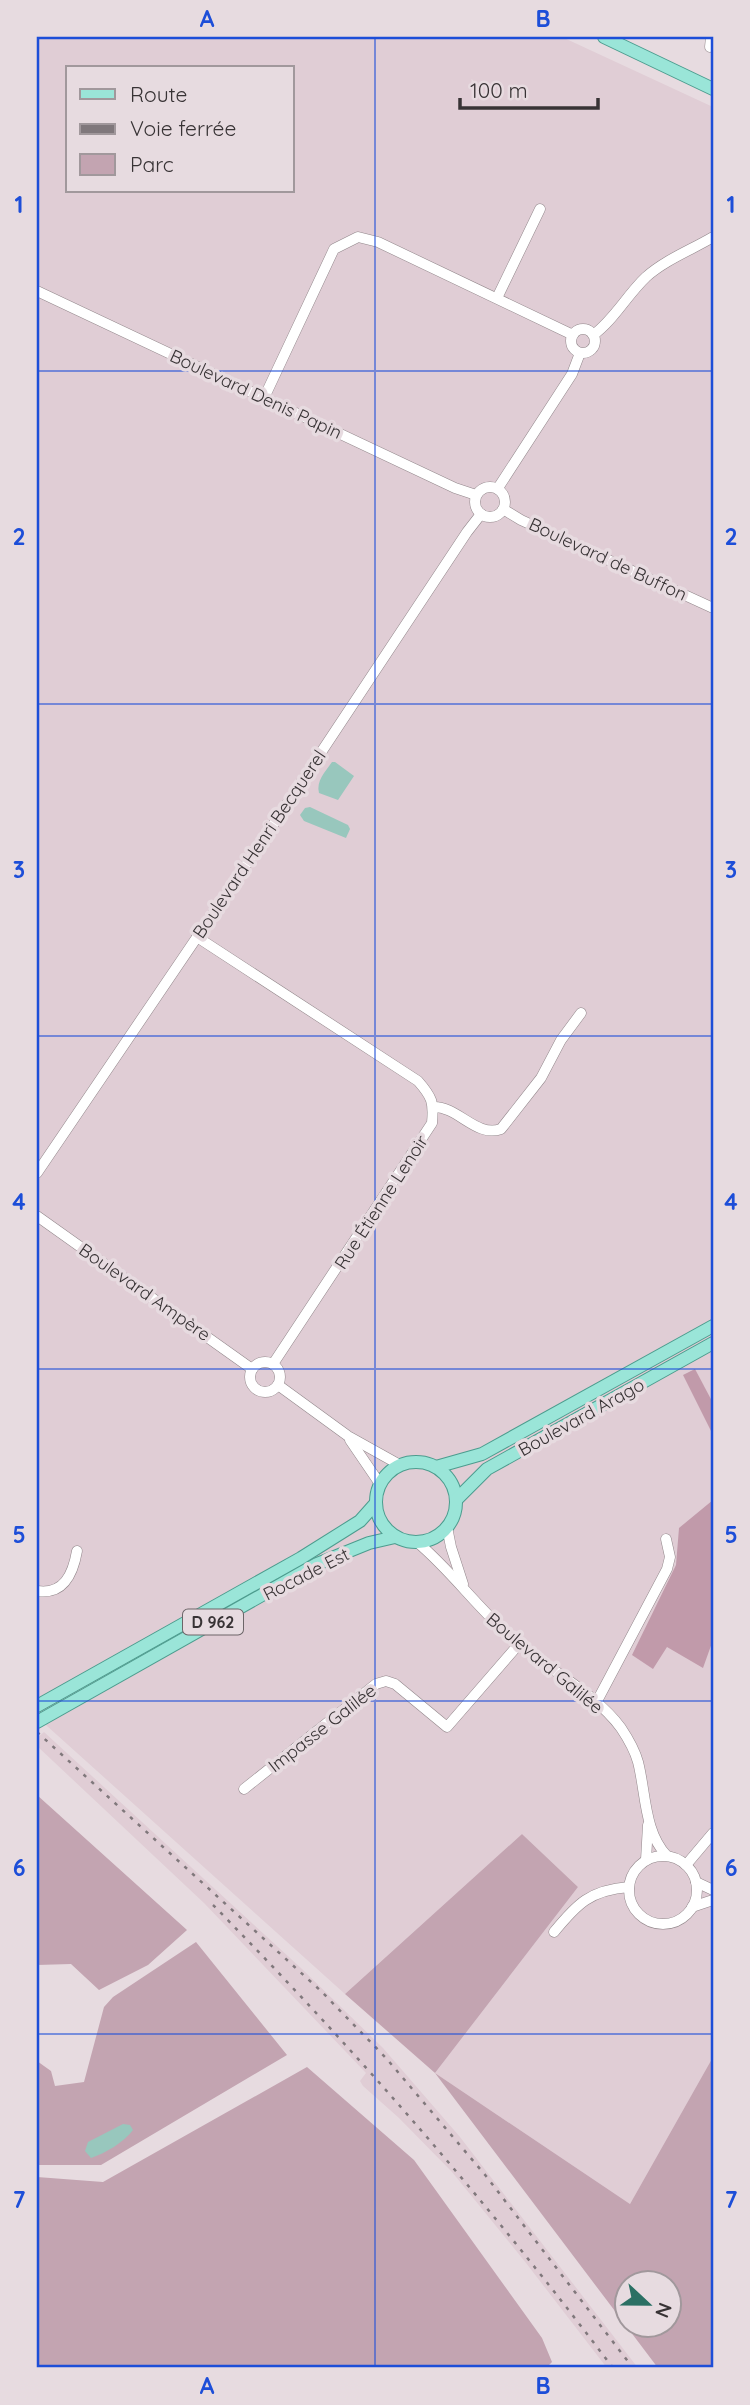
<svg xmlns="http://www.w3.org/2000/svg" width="750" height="2405" font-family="Quicksand,sans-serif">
<rect width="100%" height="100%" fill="#e7dbe0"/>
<g fill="#e0cdd5" fill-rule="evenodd">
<path d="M37,37h525l151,70v1950l-83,147 -195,-131 143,-186 -56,-53 -177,160 -308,-277zM68,68h224v123h-224z"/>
<polygon points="44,1732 302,1969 383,2048 460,2137 638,2368 607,2368 526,2263 452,2172 399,2118 363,2086 360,2081 366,2073 204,1903 37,1746 37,1738"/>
</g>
<g fill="#c3a4b1" fill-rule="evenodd">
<polygon points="37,1795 187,1930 148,1965 99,1990 71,1964 37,1965"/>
<path d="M522,1834l56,53 -143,186 195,131 83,-147v311h-55l-223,-295 -90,-79zM628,2282h42v42h-42z"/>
<polygon points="196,1942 287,2055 101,2165 37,2165 37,2061 51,2071 55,2086 84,2082 104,2007 113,1997"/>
<polygon points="307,2067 414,2160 542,2338 552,2362 546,2368 37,2368 37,2177 103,2182"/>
</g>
<g fill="#c19aaa">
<polygon points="695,1369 713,1403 713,1435 683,1375"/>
<polygon points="713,1500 713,1640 703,1668 667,1647 653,1669 632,1655 676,1565 679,1528"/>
</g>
<g fill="#98c7bd">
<path d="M332,762h3l19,14 -16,24 -19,-7c-3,-12 6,-21 13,-31z"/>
<polygon points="310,807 348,825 350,829 346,838 304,821 300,815 305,808"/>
<path d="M123,2124l7,1 3,5c-9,12 -27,23 -42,28l-6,-7 3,-9z"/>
</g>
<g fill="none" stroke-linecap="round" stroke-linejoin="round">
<g stroke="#92878b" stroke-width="11">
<g id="minor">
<polyline points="710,47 711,37"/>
<polyline points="37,291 455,488 476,495"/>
<polyline points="497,298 540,209"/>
<circle cx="583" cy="341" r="12"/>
<path d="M593,335c20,-14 34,-40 53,-58 19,-17 45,-27 67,-40"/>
<polyline points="264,398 334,249 358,237 378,242 573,335"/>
<circle cx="490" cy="502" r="15"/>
<polyline points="498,488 572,374 580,353"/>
<polyline points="503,509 521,520 713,608"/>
<path d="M197,937l221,144c14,16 16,21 14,42l-159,241"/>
<path d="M433,1107c25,-1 43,31 68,22l40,-51 20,-38 20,-27"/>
<polyline points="37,1173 267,834 467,532 481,514"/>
<polyline points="37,1216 252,1369"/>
<circle cx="265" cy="1377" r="15"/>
<polyline points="278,1385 348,1436 400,1465"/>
<polyline points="350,1440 380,1484"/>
<polyline points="447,1527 451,1547 463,1584"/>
<path d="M417,1542c37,31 64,71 102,102 31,26 78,51 102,84 6,9 14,23 17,34 8,31 6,70 29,94"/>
<path d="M37,1591c27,4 36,-17 40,-40"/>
<polyline points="596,1703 667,1569 670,1557 666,1539"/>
<polyline points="244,1789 376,1684 386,1681 395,1684 447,1727 519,1644"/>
<circle cx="663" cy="1890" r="34"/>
<polyline points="646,1860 648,1825"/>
<polyline points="686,1865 713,1833"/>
<polyline points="696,1882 713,1890"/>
<polyline points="692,1907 713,1900"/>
<path d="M554,1932c23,-28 36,-42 75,-45"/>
</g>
</g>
<g stroke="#4c9c8e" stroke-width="14">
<g id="major">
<polyline points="604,37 713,89"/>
<circle cx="416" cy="1502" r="40"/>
<polyline points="436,1467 482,1454 713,1326"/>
<polyline points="456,1500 487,1469 713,1343"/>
<polyline points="37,1706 301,1558 360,1521 376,1503"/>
<polyline points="37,1722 317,1564 369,1543 395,1537"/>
</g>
</g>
<use href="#minor" stroke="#fff" stroke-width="10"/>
<use href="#major" stroke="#9ae5d8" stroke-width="12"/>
<g stroke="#80787c" stroke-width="2.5" stroke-dasharray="3.5 7" stroke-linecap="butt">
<polyline points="37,1732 321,1991 386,2058 486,2176 633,2368"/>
<path d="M213,1905c144,146 277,300 400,463"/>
</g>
</g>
<path fill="none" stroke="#1d4ed8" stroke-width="2" stroke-opacity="0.55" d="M375,37v2331M37,371h676M37,704h676M37,1036h676M37,1369h676M37,1701h676M37,2034h676"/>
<g text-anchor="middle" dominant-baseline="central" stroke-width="7" stroke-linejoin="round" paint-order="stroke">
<rect fill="#e7dbe0" stroke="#6c6568" stroke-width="2" x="183" y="1609.5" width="60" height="25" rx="5"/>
<g font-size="16" font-weight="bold" fill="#383335">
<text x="213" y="1622">D 962</text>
</g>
<g font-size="18" fill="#383335" stroke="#e7dbe0">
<text transform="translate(256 394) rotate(25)">Boulevard Denis Papin</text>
<text transform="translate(608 559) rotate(25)">Boulevard de Buffon</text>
<text transform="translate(259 844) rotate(-56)">Boulevard Henri Becquerel</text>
<text transform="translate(381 1202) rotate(-57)">Rue Étienne Lenoir</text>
<text transform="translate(145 1292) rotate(35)">Boulevard Ampère</text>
<text transform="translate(581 1417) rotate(-29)">Boulevard Arago</text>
<text transform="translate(306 1574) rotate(-27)">Rocade Est</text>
<text transform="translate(545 1663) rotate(40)">Boulevard Galilée</text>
<text transform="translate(322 1728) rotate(-38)">Impasse Galilée</text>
</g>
</g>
<rect width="750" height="2405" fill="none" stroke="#e7dbe0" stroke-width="77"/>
<rect x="66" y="66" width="228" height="126" fill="#e7dbe0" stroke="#a1989c" stroke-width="2"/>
<rect x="80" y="89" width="35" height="10" fill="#9ae5d8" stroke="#a1989c" stroke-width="2"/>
<text x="130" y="102" font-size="21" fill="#383335">Route</text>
<rect x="80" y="124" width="35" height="10" fill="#80787c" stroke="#a1989c" stroke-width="2"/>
<text x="130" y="136" font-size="21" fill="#383335">Voie ferrée</text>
<rect x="80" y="154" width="35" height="21" fill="#c3a4b1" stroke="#a1989c" stroke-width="2"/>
<text x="130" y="172" font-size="21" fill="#383335">Parc</text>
<g transform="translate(648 2304) rotate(112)"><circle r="33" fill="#e7dbe0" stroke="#a1989c" stroke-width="2"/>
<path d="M0-5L12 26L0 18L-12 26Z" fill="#2b7064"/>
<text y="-10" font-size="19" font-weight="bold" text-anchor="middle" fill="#383335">N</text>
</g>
<path d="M460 98v10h138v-10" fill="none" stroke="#383335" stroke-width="3.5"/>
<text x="470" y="98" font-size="21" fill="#383335" stroke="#e7dbe0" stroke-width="5" paint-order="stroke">100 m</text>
<rect x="38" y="38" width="674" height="2328" fill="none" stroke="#1d4ed8" stroke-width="2.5"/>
<g font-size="23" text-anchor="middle" font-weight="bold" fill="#1d4ed8">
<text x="207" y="27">A</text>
<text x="543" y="27">B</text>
<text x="19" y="213">1</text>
<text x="731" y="213">1</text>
<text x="19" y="545">2</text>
<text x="731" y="545">2</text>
<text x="19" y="878">3</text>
<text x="731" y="878">3</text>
<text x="19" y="1210">4</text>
<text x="731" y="1210">4</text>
<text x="19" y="1543">5</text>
<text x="731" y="1543">5</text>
<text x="19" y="1876">6</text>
<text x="731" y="1876">6</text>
<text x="19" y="2208">7</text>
<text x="731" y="2208">7</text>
<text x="207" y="2394">A</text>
<text x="543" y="2394">B</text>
</g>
</svg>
